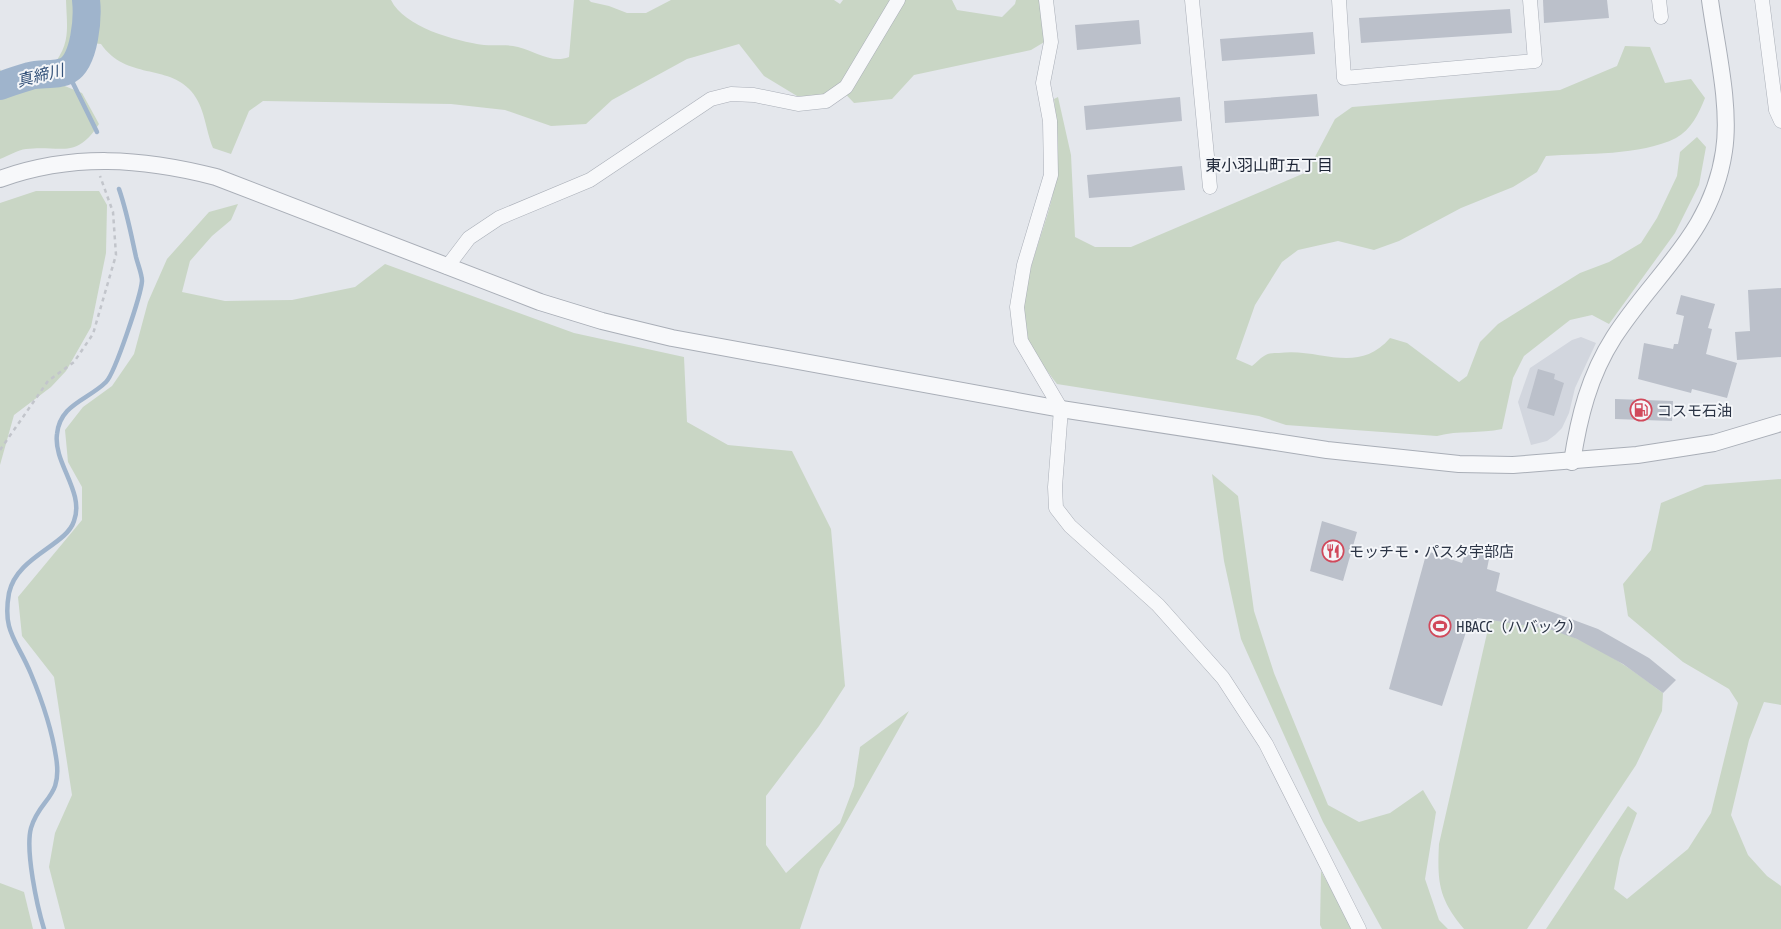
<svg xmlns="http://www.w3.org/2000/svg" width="1781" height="929" font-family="'Asap Condensed','Noto Sans JP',sans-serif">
<rect width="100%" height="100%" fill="#e4e7ec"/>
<polygon fill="#d2d6de" points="1581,337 1596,343 1575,388 1569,413 1562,428 1555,435 1547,441 1531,445 1518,402 1530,368 1572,340"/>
<g fill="#c9d6c5">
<path d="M66,0h325c13,27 64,41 93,45 11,1 23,-1 34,2 17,4 33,17 51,10l5,-57h15l2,2 18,4 18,7h19l25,-13h163l6,4 3,-4h109l5,10 45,7 13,-13 1,-4h27l3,41 -15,9 -117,25 -22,24 -38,4 -17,-18 -13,13 -27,-2 -33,-20 -25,-32 -52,15 -75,41 -26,24 -35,2 -46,-16 -54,-6 -188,-3 -14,10 -18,43 -18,-6c-8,-20 -8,-41 -22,-57 -23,-27 -65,-11 -90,-47l-18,-2c-8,13 -15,24 -31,25 19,-24 15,-38 14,-67z"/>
<path d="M1625,46l25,1 15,36 26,-4 14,19c-6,15 -14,32 -29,40 -36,18 -90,15 -130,18l-9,16 -24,15 -52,21 -62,33 -25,9 -36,-9 -40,9 -16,12 -27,43 -19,54 16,7c4,-3 8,-8 12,-10 4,-3 10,-3 15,-3 40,-6 78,23 111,-15l17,5 52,39 8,-6 13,-34 18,-18 82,-51 29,-11 32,-19 16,-25 20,-42 3,-24 17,-15 9,10 -7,38 -24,48 -66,91 -17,-9 -22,5 -46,36 -11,22 -11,51c-22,5 -43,1 -65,7l-151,-11 -27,-9 -202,-32c-11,-15 -32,-41 -34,-60 -2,-43 19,-85 29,-126 8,-32 6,-66 2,-99l4,-2 13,58 4,82 20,10h36l176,-75 28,-53 17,-12 208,-17 57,-24z"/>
<path d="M0,69l9,21 41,-10 32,13 17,31c-23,36 -38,21 -73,25 -8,1 -18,7 -26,10z"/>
<polygon points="36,191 99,191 107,205 106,253 91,327 66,371 51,387 14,415 0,465 0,203"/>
<polygon points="238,204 231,220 212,236 190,261 182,292 225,301 292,300 355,287 385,264 574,333 684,357 687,422 728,445 792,451 831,529 845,686 819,726 766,796 766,845 786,873 840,823 854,786 860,747 909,711 820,869 800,929 65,929 49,867 55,833 72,795 54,677 22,636 18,597 82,520 82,487 68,462 65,430 83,407 112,386 134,354 148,302 167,259 209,212"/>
<polygon points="1212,474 1238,496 1254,611 1274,673 1328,805 1359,822 1390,813 1423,790 1436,812 1425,879 1439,920 1448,929 1382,929 1323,822 1241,639 1224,561"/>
<polygon points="1781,479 1781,705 1764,702 1749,740 1731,815 1748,855 1767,876 1781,886 1781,929 1546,929 1628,806 1637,813 1620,858 1614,889 1627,899 1688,849 1711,813 1738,703 1729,689 1683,662 1628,616 1623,584 1651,550 1661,503 1705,485"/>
<path d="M1490,620c19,3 41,4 60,9 42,12 79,38 113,64l-1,18 -26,54 -109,164h-63c-25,-30 -27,-46 -25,-85z"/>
<polygon points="1321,871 1353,929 1322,929 1320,925"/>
<polygon points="0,883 24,892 33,929 0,929"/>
</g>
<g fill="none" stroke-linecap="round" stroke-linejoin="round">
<g stroke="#9fb4cc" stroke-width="4.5">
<polyline points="67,71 97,132"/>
<path d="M44,929c-7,-23 -19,-79 -13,-101 9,-31 32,-29 25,-71 -4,-26 -15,-59 -25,-83 -14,-34 -29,-42 -22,-81 8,-37 57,-47 65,-72 11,-29 -21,-58 -17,-87 3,-30 31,-34 49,-52 9,-9 35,-87 36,-101 0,-7 -4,-16 -6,-24 -5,-23 -9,-45 -17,-68"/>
</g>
<path stroke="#9fb4cc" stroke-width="28" d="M0,86c10,-4 20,-7 30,-10 11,-3 28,0 38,-6 17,-10 20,-53 18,-70"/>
</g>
<g fill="#bbc0ca">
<polygon points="1543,0 1607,0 1609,18 1544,23"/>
<polygon points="1510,9 1512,33 1361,43 1359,18"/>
<polygon points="1139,20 1141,44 1077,50 1075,25"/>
<polygon points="1313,32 1315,54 1222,61 1220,39"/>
<polygon points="1317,94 1319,116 1225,123 1224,101"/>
<polygon points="1180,97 1182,121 1086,130 1084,106"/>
<polygon points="1182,166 1185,190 1089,198 1087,175"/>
<polygon points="1781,288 1781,357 1737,360 1735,332 1750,331 1748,290"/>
<polygon points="1681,295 1715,304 1708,328 1712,329 1706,354 1737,363 1727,398 1692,389 1691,393 1638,379 1644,343 1673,349 1674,344 1678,344 1684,316 1676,314"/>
<polygon points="1538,369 1555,374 1554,379 1564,383 1554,416 1527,408"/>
<polygon points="1615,399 1673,401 1672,421 1615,419"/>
<polygon points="1322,521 1357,532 1343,581 1310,571"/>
<polygon points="1467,548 1490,554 1487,569 1500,573 1496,591 1598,629 1649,658 1676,680 1663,693 1623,664 1577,639 1549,629 1477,618 1473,629 1467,629 1442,706 1389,689 1427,551 1462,563"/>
</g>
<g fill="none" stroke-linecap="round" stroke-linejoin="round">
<g stroke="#a9aeb7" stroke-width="15">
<g id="minor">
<polyline points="1046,0 1051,42 1043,83 1050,121 1051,175 1024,265 1017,307 1021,341 1061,409 1055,487 1056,508 1070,526 1158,605 1223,678 1266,744 1359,929"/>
<polyline points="1192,0 1210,187"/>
<polyline points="1339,0 1344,78 1535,61 1530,0"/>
<polyline points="1659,0 1661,17"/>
<polyline points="1762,0 1776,110 1781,121"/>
<polyline points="447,267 469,238 499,218 590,180 711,99 731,94 754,95 798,104 826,101 846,87 898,0"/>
</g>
</g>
<g stroke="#a9aeb7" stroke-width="18">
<g id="tertiary">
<path d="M0,179c73,-26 142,-21 216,-2l324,125 62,19 70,17 389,71 266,41 132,14 54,1 124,-10 77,-12 67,-20"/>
<path d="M1572,462c7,-45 17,-86 42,-125 42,-65 98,-104 110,-186 7,-45 -8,-106 -14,-151"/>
</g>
</g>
<polyline stroke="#c2c5cb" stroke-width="2.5" stroke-dasharray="4 4" stroke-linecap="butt" points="0,450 48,381 74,362 93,334 116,255 113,212 100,176"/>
<use href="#minor" stroke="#f7f8fa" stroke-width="14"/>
<use href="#tertiary" stroke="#f7f8fa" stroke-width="16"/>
</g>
<defs>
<g id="fuel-ring" transform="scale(1.125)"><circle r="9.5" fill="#f4f6f9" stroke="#d1495b" stroke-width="1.5"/><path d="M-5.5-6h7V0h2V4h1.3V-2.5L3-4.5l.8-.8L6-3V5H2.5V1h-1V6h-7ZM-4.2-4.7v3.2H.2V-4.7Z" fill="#d1495b"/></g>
<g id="restaurant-ring" transform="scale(1.125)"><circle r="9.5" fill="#f4f6f9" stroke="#d1495b" stroke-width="1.5"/><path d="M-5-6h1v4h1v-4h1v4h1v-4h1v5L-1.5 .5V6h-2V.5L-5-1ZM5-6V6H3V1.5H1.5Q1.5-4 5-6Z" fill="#d1495b"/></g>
<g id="stadium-ring" transform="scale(1.125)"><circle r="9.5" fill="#f4f6f9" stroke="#d1495b" stroke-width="1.5"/><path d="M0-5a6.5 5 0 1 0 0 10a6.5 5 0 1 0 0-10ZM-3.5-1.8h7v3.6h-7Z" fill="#d1495b"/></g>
</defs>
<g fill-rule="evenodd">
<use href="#fuel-ring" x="1641" y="410"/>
<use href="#restaurant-ring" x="1333" y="551"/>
<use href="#stadium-ring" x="1440" y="626"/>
</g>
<g text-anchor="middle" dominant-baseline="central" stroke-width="4" stroke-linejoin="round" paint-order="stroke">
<g font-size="15" fill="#2b3445" stroke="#f4f6f9" text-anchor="start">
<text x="1657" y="410">コスモ石油</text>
<text x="1349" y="551">モッチモ・パスタ宇部店</text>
<text x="1456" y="626">HBACC（ハバック）</text>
</g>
<g font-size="16" font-style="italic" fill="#34527a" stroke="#f4f6f9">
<text transform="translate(40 75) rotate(-14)">真締川</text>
</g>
<g font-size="16" fill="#1d2536" stroke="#f4f6f9">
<text x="1269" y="165">東小羽山町五丁目</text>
</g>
</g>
</svg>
